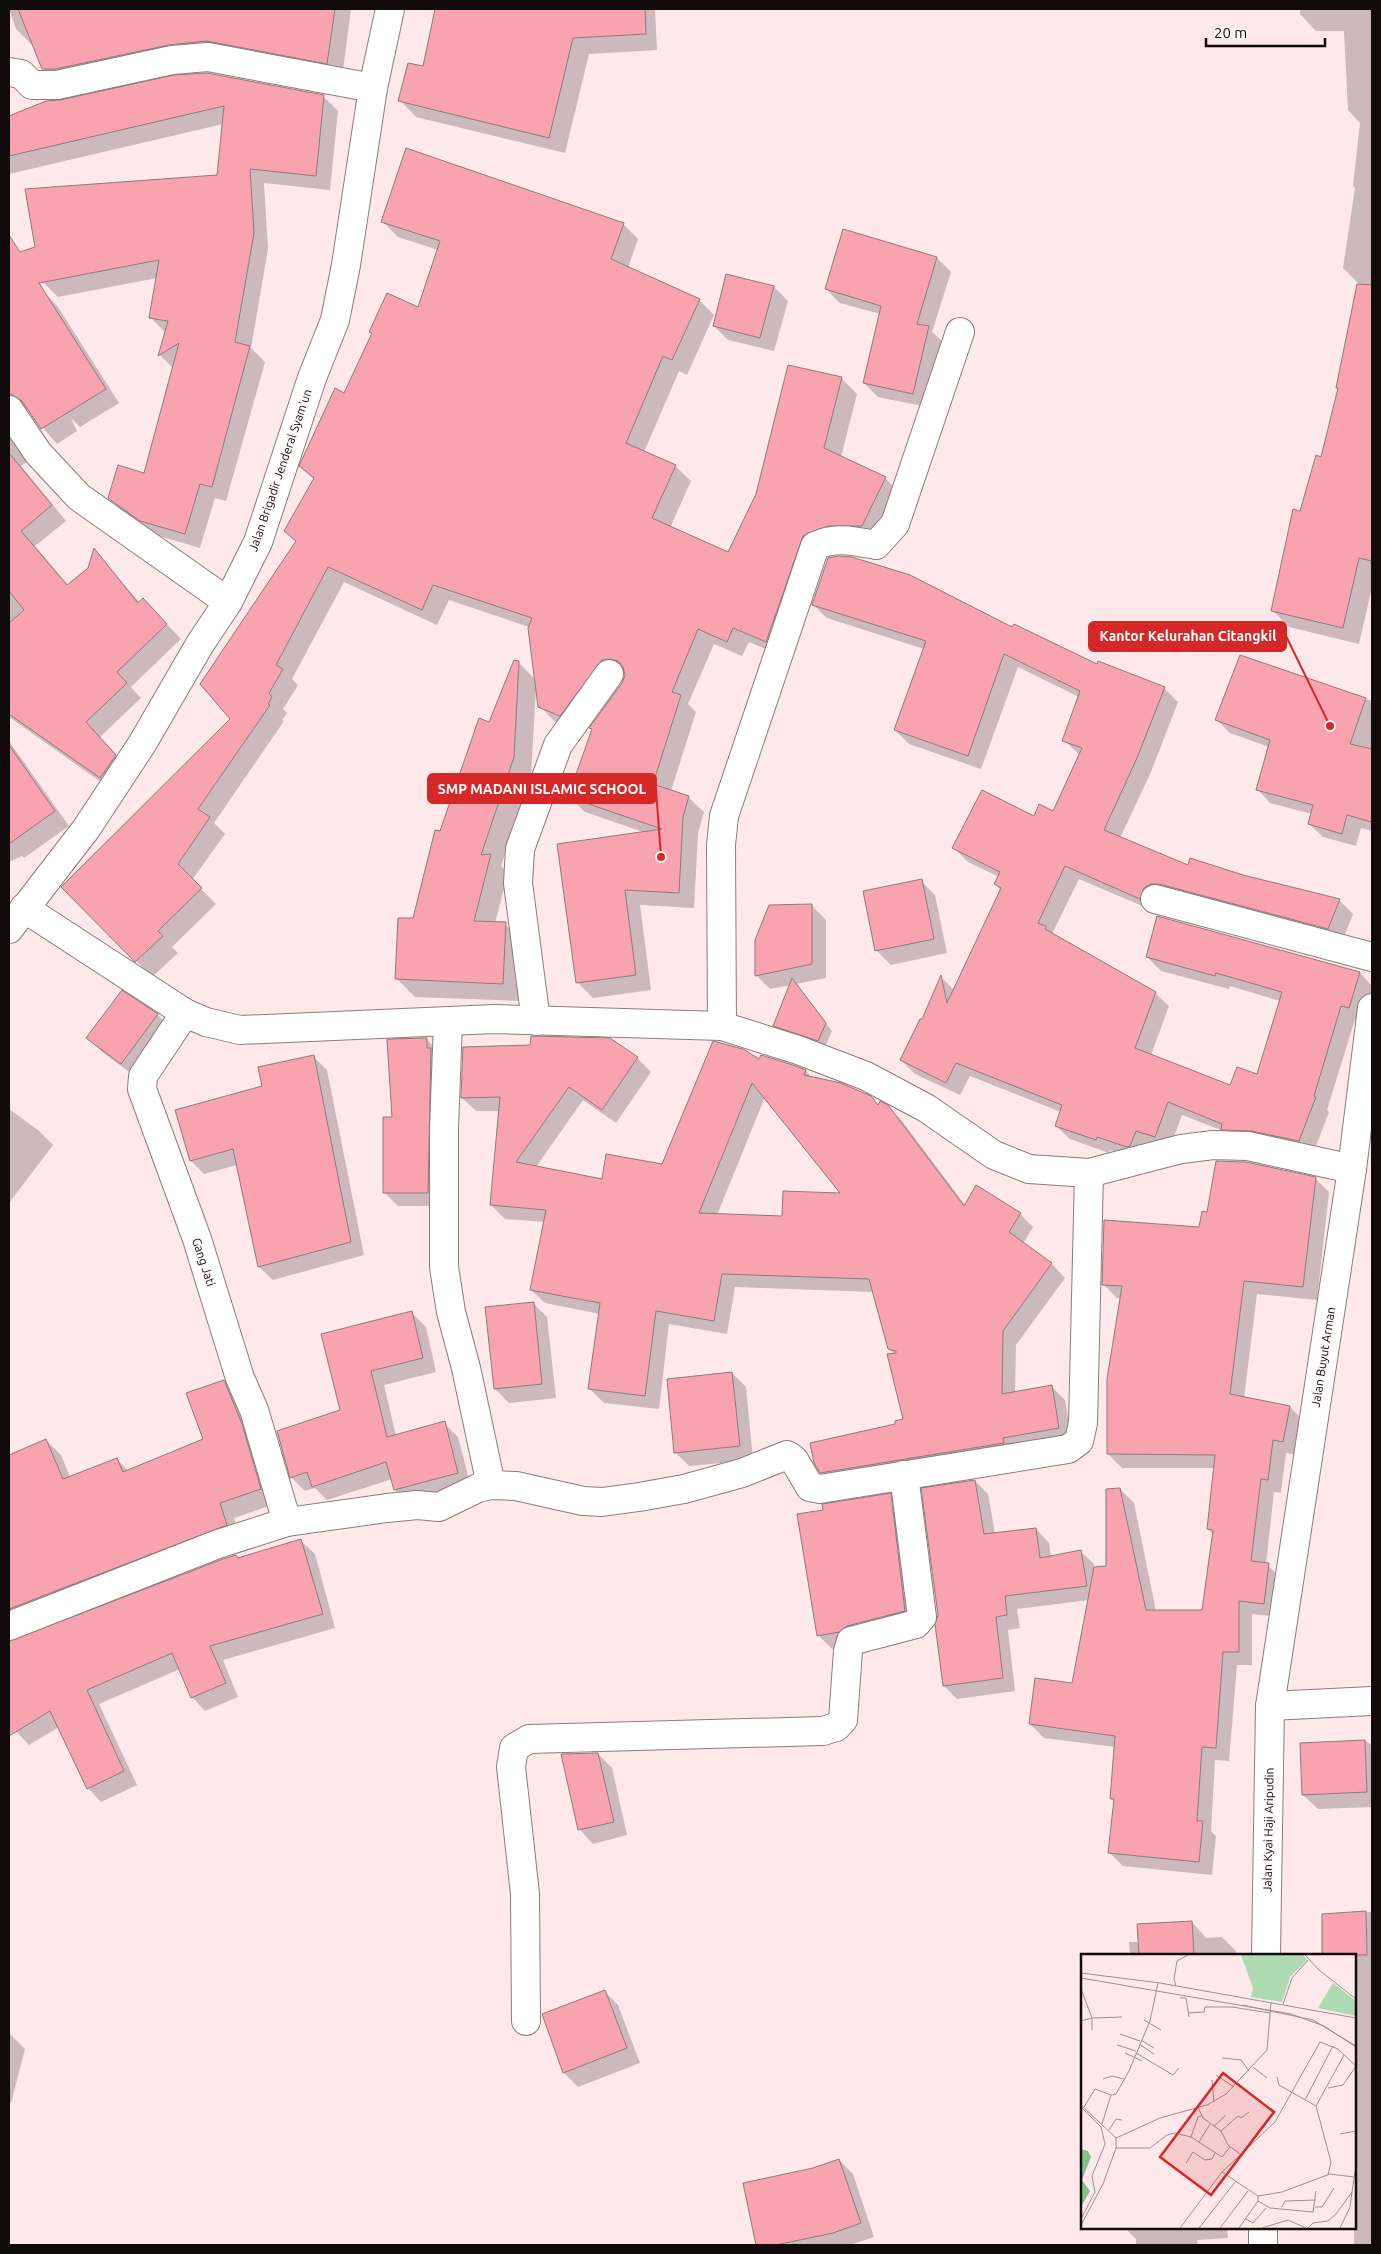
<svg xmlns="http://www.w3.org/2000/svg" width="1381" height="2254" font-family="Ubuntu,sans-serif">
<rect width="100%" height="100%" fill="#fee8ea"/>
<g fill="#0003" fill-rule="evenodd">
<polygon points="9,9 351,9 342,78 222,56 58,84 43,69 33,43 31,44 16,29"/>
<polygon points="436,9 655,9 657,50 589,54 565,153 416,117 400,100 423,68"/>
<polygon points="1300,9 1372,9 1372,587 1359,644 1289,627 1272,610 1301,512 1322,458 1339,389 1338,387 1359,284 1343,268 1355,188 1353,186 1360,123 1348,110 1344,31 1316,31 1300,14"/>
<polygon points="323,96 338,111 330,190 264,183 268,249 251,348 265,362 226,501 215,498 200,548 156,535 125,513 110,498 145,475 174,369 160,355 166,333 150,317 157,278 58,297 43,282 218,176 223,124 9,174 9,117 46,102"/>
<polygon points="383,222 623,224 638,239 628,268 699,300 714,315 687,375 679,371 644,452 675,466 691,481 670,528 729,553 841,378 857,394 841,457 885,478 900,493 877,541 819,551 782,656 749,642 742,656 714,644 688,704 696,712 671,791 688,797 704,812 698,833 694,908 640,905 651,990 593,998 577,982 646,833 585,812 570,797 593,730 591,728 623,683 626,674 618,675 575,731 555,722 540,706 536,688 531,776 501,866 508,873 495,923 505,924 523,942 520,1001 415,997 397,979 441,833 518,662 536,680 529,627 449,600 437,625 344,582 292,679 298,685 283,709 287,713 282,720 284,721 214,823 225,834 192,880 216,904 172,947 178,953 152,977 63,887 231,719 296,542 286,531 314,479 301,466 345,394 418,308 438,250 398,237"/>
<polygon points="937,258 951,272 932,332 942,341 927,407 878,397 864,383 880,314 840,303 826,289"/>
<polygon points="774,287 788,301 774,351 728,340 714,326"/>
<polygon points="45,293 58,307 119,403 80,427 71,418 77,431 57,444 28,410 24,409 9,422 9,295 64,406"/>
<polygon points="9,429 28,461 21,466 66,521 35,546 68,585 89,568 94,550 140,603 158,615 181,639 131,687 141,698 100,737 130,771 115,792 9,717"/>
<polygon points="813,605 1013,629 1098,666 1164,688 1178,702 1151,772 1120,838 1188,867 1242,876 1339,900 1353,914 1342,942 1154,911 1079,879 1052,934 1155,993 1169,1006 1151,1055 1230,1087 1257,1076 1280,1001 1230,986 1229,989 1161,971 1147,957 1158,917 1360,973 1372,986 1372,990 1362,1021 1355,1019 1327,1110 1329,1112 1313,1154 1226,1132 1182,1115 1169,1150 1142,1160 1110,1150 1109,1153 1070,1139 1056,1126 1061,1112 970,1076 960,1095 915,1074 901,1060 923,1021 942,978 954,990 1001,890 995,884 999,877 968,862 954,848 1054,812 1080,755 1064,740 1079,697 1018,667 981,769 909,744 895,730 924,649 827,618"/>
<polygon points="1240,656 1372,701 1372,831 1361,828 1356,846 1323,837 1309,824 1312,814 1270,803 1257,789 1269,747 1230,733 1217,720"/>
<polygon points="9,741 69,826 24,858 22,856 9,862"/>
<polygon points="921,881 935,895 947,953 891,965 877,951"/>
<polygon points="812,906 826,920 826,978 796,984 832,1031 825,1047 781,1032 774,1025 791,985 770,989 756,975"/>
<polygon points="122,992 158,1015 171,1029 136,1077 102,1052 88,1038"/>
<polygon points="426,1039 440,1053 442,1206 398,1206 384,1192 394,1119"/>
<polygon points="314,1057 327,1070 364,1255 273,1280 259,1267 237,1165 204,1174 191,1161 176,1111 264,1086"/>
<path d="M637,1058l14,14 -35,51 -33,-23 -47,67 67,13 60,-15 97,-104 32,5 14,5 6,7 67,28h8l15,15 63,84 55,9 13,13 -10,17 29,20 13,14 -49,67 -1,48 36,-7 14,14 7,41 -237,45 -14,-14 83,-52 -9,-65 -6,-6 -15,-57 -139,-5 -8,47 -58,-10 -10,85 -55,-6 -14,-14 10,-75 -55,-11 -14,-13 14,-68 -40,-3 -14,-14 9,-94h-24l-14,-13zM765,1097l77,98 -59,22 -66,-2z"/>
<polygon points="9,1109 38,1130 53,1145 9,1203"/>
<polygon points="1315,1178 1329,1192 1317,1300 1257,1294 1244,1398 1290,1407 1303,1420 1297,1455 1286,1453 1281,1493 1274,1492 1266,1564 1282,1578 1278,1617 1252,1614 1252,1665 1237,1665 1229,1761 1215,1760 1211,1831 1216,1836 1212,1875 1123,1866 1109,1852 1115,1802 1112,1799 1115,1747 1044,1738 1030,1724 1073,1684 1089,1600 1017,1609 1020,1628 1008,1630 1015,1691 957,1699 944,1686 975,1481 988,1494 995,1534 1036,1529 1049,1543 1051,1557 1080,1551 1094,1564 1094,1569 1107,1568 1120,1489 1134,1503 1156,1611 1204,1611 1213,1534 1208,1529 1215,1468 1122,1468 1108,1454 1121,1298 1117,1298 1103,1284 1200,1228 1208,1213"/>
<polygon points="533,1303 547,1317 556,1398 509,1403 495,1389"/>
<polygon points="412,1313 426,1327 436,1372 384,1385 396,1436 444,1423 458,1437 471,1487 409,1504 395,1490 392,1479 327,1500 315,1488 305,1491 291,1477"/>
<polygon points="732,1373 746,1387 753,1460 689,1466 675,1452"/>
<polygon points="224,1381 239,1396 275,1504 234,1518 241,1540 9,1616 9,1456 46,1440 61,1455 70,1477 117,1459 128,1471 204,1440"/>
<polygon points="890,1495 904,1509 919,1624 853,1646 832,1649 818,1635 824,1511"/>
<polygon points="301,1541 315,1554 335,1628 223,1660 238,1697 205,1711 192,1697 180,1669 99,1704 137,1785 101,1802 88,1788 59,1727 29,1745 16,1731 9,1720 9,1668 120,1600 236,1556 239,1559"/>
<polygon points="1365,1741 1372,1745 1372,1807 1318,1809 1303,1795"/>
<polygon points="598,1754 612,1768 627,1835 593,1844 580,1830"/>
<polygon points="1372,1912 1372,2245 1354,2245 1355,1955 1323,1955 1323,1915"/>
<polygon points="1192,1922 1206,1938 1222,1937 1236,1951 1236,1955 1130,1955 1129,1942 1139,1942"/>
<polygon points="604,1991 618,2005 640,2063 578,2087 564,2073 543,2015"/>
<polygon points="9,2033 25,2049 11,2103 9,2103"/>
<polygon points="839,2160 853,2174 874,2237 850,2245 757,2245 744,2184 813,2169"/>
<polygon points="1128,2228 1227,2228 1228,2238 1197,2240 1198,2245 1136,2245 1136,2239 1128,2231"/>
</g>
<g fill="#f8a3af" stroke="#8d7a7c" fill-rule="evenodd">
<polygon points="18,9 335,9 327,64 207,41 169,45 55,69 42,69"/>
<polygon points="435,9 645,9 646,34 573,38 549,138 398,101 408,63 423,66"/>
<polygon points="207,73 324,95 316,176 250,169 254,233 235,342 250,346 212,487 200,484 185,534 140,521 108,498 118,465 144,473 179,343 158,356 168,321 149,318 159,260 39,283 106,389 41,429 22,401 9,393 9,235 20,252 35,247 25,189 217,175 224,106 9,156 9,116 46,101 60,100 174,75"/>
<polygon points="406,148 624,223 611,259 700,299 672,360 663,356 626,443 676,465 652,518 728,552 756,494 788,365 842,377 824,448 886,477 862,526 828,526 803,536 766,642 733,628 727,642 698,629 672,692 681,695 653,784 689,796 683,817 679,893 625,890 636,975 576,983 557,844 662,829 568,797 592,729 589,728 622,683 625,675 623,667 618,661 611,659 602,660 560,716 538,707 528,628 532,618 433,585 422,610 328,567 276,665 283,669 269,693 272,697 268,704 270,705 198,809 210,817 178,864 202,888 158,931 163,936 135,962 61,887 230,719 200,684 296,541 284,531 314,478 299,466 335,388 344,393 372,333 369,332 387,293 418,307 440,241 381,222"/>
<polygon points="843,229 937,257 917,324 929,326 913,394 863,383 881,306 825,289"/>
<polygon points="726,274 774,286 760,338 713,326"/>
<polygon points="1357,284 1372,285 1372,561 1359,558 1343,628 1271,611 1293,509 1300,511 1316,455 1321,457 1338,388 1336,388"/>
<polygon points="9,453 52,505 21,531 67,585 88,568 94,548 138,603 143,598 167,624 117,672 127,683 86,722 116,755 100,778 9,714 9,623 24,610 9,591"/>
<polygon points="838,556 852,557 910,575 1012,627 1014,624 1097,664 1098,661 1165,687 1137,758 1104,830 1188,865 1190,858 1243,875 1340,899 1328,929 1159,884 1151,884 1144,888 1140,899 1065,866 1038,923 1046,926 1045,929 1156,992 1135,1048 1230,1085 1237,1067 1257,1074 1282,992 1216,973 1215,976 1146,957 1157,916 1360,972 1349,1008 1341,1006 1314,1096 1316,1097 1299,1141 1251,1131 1221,1130 1222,1124 1168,1102 1155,1137 1136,1131 1130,1146 1127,1147 1097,1137 1096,1140 1055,1126 1062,1105 956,1063 946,1083 900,1060 920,1019 922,1019 941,975 947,1003 1001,888 994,884 1000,872 952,848 982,790 1034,816 1039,804 1053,811 1082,748 1062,741 1080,691 1004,654 968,756 894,730 926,641 812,605 828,558"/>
<polygon points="1240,655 1366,698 1350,744 1372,749 1372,822 1347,815 1342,834 1308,824 1313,805 1256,790 1270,740 1215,720"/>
<polygon points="514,660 519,661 514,757 481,855 491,854 474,921 506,922 503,984 395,979 398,918 413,918 435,830 440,831 479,718 489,722"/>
<polygon points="9,745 55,811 9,844"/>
<polygon points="922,879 934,939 875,951 863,891"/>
<polygon points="812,904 812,964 755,976 755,940 769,905"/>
<polygon points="792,978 826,1023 818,1041 773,1026"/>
<polygon points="122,990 158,1014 121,1064 86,1038"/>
<path d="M531,1036l79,2 28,19 -36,53 -33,-23 -53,75 86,17 4,-25 56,10 51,-123 30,8 16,10 2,-4 32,10 13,5 -2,5 37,8 30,13 7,9 2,-4 8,4 76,101 12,-21 45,28 -12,19 43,31 -49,68 -1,63 50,-9 7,43 -56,10 1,5 -184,30 -6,-10 -4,-20 85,-19v-3l8,-2 -16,-65 9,-1v-2l-8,-2 -19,-70 -147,-5 -8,47 -58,-10 -11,85 -57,-7 12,-86 -70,-13 16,-80 -56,-5 10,-108 -39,1 2,-51 67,-2zM752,1083l88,110 -57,-2 -1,25 -83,-3z"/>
<polygon points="427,1038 427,1048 431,1048 428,1193 383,1193 383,1117 392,1117 387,1039"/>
<polygon points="314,1055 351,1242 258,1267 233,1149 190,1161 175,1110 262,1086 258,1067"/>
<polygon points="1216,1161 1246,1162 1316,1177 1303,1287 1244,1281 1230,1394 1290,1406 1283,1442 1273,1440 1268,1480 1261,1479 1251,1561 1269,1563 1264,1604 1239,1601 1239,1652 1223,1652 1216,1748 1202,1747 1197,1821 1203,1821 1199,1862 1108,1853 1114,1799 1110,1799 1115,1736 1029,1724 1035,1678 1072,1683 1094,1567 1106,1566 1106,1489 1120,1488 1146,1610 1202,1610 1213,1530 1207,1529 1215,1455 1107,1454 1107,1379 1122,1286 1102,1285 1104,1220 1199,1227 1202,1211 1207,1212"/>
<polygon points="534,1302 542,1384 494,1389 485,1307"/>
<polygon points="412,1311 423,1358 371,1371 387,1437 445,1421 458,1473 394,1490 386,1462 312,1487 307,1472 290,1478 277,1431 340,1410 321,1334"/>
<polygon points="732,1372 740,1446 674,1453 667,1379"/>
<polygon points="224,1380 242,1424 261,1489 220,1503 227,1525 9,1609 9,1455 46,1439 63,1479 117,1458 123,1472 203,1439 186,1393"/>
<polygon points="975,1480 984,1534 1036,1528 1040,1558 1081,1550 1087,1586 1005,1596 1007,1615 996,1617 1003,1678 943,1686 935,1624 938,1615 921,1488"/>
<polygon points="891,1493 905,1611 847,1626 839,1632 817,1636 797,1514 823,1510 822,1504"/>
<polygon points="301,1539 323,1614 210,1646 226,1683 191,1698 172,1653 87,1690 124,1771 87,1789 50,1711 9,1736 9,1641 223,1559 236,1555 238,1558"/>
<polygon points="1365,1740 1367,1792 1302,1795 1300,1743"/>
<polygon points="598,1753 614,1822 578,1830 561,1754"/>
<polygon points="1366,1911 1367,1955 1322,1955 1322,1914"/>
<polygon points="1192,1921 1194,1955 1139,1955 1137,1924"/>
<polygon points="605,1990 627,2048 563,2073 542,2014"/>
<polygon points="839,2159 861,2223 833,2233 776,2245 756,2245 743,2183 813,2168"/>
</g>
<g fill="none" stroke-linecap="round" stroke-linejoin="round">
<g stroke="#8e7b7d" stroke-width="30">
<g id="minor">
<polyline points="9,72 21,74 32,85 57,85 172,60 208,57 373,88"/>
<polyline points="9,410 38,453 79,497 228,602"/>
<polyline points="1155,899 1372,957"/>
<polyline points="24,908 185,1013 206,1022 240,1030 494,1019 722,1026 798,1050 866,1076 926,1108 994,1155 1029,1169 1089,1173 1181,1149 1213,1145 1248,1146 1352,1169"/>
<polyline points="9,929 86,829 142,744 200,644 228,602 258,542 312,378 335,320 346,265 373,88 390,9"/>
<polyline points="185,1013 143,1076 142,1089 197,1239 240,1378 254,1410 287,1522"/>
<polyline points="536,1021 518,883 520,849 558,745 609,674"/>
<polyline points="448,1022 444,1128 444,1267 451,1312 466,1368 491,1485"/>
<path d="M722,1026l-1,-181 3,-29 91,-270c20,-10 40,-5 61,-1l19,-21 65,-192"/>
<polyline points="9,1626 218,1544 287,1522 387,1508 417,1505 439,1507 478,1488 491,1485 516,1486 583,1501 602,1502 639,1497 684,1489 742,1473 787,1455 794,1460 810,1487 820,1489 1068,1449 1079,1441 1083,1423 1089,1173"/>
<polyline points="1270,1706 1372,1701"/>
<polyline points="1266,1955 1270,1706 1352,1169 1372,1008"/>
<polyline points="526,2021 525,1894 511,1767 514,1748 529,1739 823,1731 836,1727 843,1720 848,1651 851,1641 916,1624 922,1617 904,1475"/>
<polyline points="1263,2245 1263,2228"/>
</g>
</g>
<use href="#minor" stroke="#fff" stroke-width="28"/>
</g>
<g text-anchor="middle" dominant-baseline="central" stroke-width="4.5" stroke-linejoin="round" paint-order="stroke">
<g font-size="12" fill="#110a0b" stroke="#fefafa">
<text transform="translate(280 470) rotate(-71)">Jalan Brigadir Jenderal Syam'un</text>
<text transform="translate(204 1262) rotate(72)">Gang Jati</text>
<text transform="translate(1323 1357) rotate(-81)">Jalan Buyut Arman</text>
<text transform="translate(1268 1830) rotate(-89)">Jalan Kyai Haji Aripudin</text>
</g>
</g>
<g transform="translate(1081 1954)">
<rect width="275" height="275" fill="#fee8ea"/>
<path d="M160,1h62l4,5 -17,17 -8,25 -31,-5 2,-9zM252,29l23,18v15l-38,-8z" fill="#addab1"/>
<path d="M0,195l7,2 3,6 -9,23 8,11 -9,16z" fill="#83c28b"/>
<path fill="none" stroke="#9f8f91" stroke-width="1" d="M224,1l14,15 37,29M0,19l79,10 196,35M0,24l210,36 33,12 32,21M95,32l-2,-7 3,-18 11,-6M0,35l11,29 30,-1M99,44h6l3,19M202,50l9,-26 16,-18M161,51l71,15 43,26M107,59l16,-1 1,-5h27l38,6M63,66l17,10M0,67l11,-3v12M39,80l20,7M60,86l13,8M58,90l15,10M36,91l19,6M44,99l17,8M55,99l37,22 6,-7M141,104l19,2 8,11M172,113l14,11M135,121l18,12M196,123l2,8 37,21M22,125l9,-3 12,3M131,126l2,22M247,134l15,-3 13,-19M224,146l28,-54M0,151l35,33M235,152l15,56 -3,13M235,152l28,-51M0,153l20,20 4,17 -13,32 3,16 -14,27M3,153l11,-18 16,6M117,153l5,11 18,13 7,14 12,9M21,170l9,-29 5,-1 13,-23 21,-50 8,-38M133,172l12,-11M28,176l7,-11 6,1M140,177l17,-15 3,2 8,-6M259,180l16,-3M110,183l7,-20 3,-1M35,184l44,-20 47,-13 19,-11 41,-44 4,-47M118,188l11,-18M35,194h34l17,-13 8,-2 16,4 31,20 8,-10M105,209l7,-11 12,8 7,-1 3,-6M141,218l36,24v5l12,7 43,4 3,-21M177,242l24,-4 48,-18 24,3M201,253l3,-6 31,-1M234,253h7l12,-19M165,265l7,4 13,-15M0,271l22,-41 13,-36v-10M99,274l42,-56 53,-50 45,-80 18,7 18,17M118,274l37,-47M139,274l28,-37M158,274l19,-27M181,274l26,-8 18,8M227,274l5,-5 15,-2 8,-7 16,-22 4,-27M259,274l10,-21 2,-15"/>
<path fill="#d62828" fill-opacity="0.15" stroke="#d62828" stroke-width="2.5" d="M142,119l51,39 -63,83 -51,-38z"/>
<rect width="275" height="275" fill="none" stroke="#110a0b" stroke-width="2.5"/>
</g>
<path fill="none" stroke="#d62828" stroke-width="2" d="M1330 726L1286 636M661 857L656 789"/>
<g fill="#d62828" stroke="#fefafa" stroke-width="2">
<circle cx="1330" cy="726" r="5"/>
<circle cx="661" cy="857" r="5"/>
</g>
<g fill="#d62828" stroke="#d62828" stroke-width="2">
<rect x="1089" y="622" width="197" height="29" rx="5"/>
<rect x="428" y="774" width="228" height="29" rx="5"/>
</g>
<g font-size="14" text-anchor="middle" font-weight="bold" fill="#fff">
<text x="1188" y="641">Kantor Kelurahan Citangkil</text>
<text x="542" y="794">SMP MADANI ISLAMIC SCHOOL</text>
</g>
<rect width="1381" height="2254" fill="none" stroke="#110a0b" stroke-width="20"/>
<path d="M1206 38v8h119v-8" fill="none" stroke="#110a0b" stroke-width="2.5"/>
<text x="1214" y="38" font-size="15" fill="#110a0b" stroke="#fefafa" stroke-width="4" paint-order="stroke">20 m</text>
</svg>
